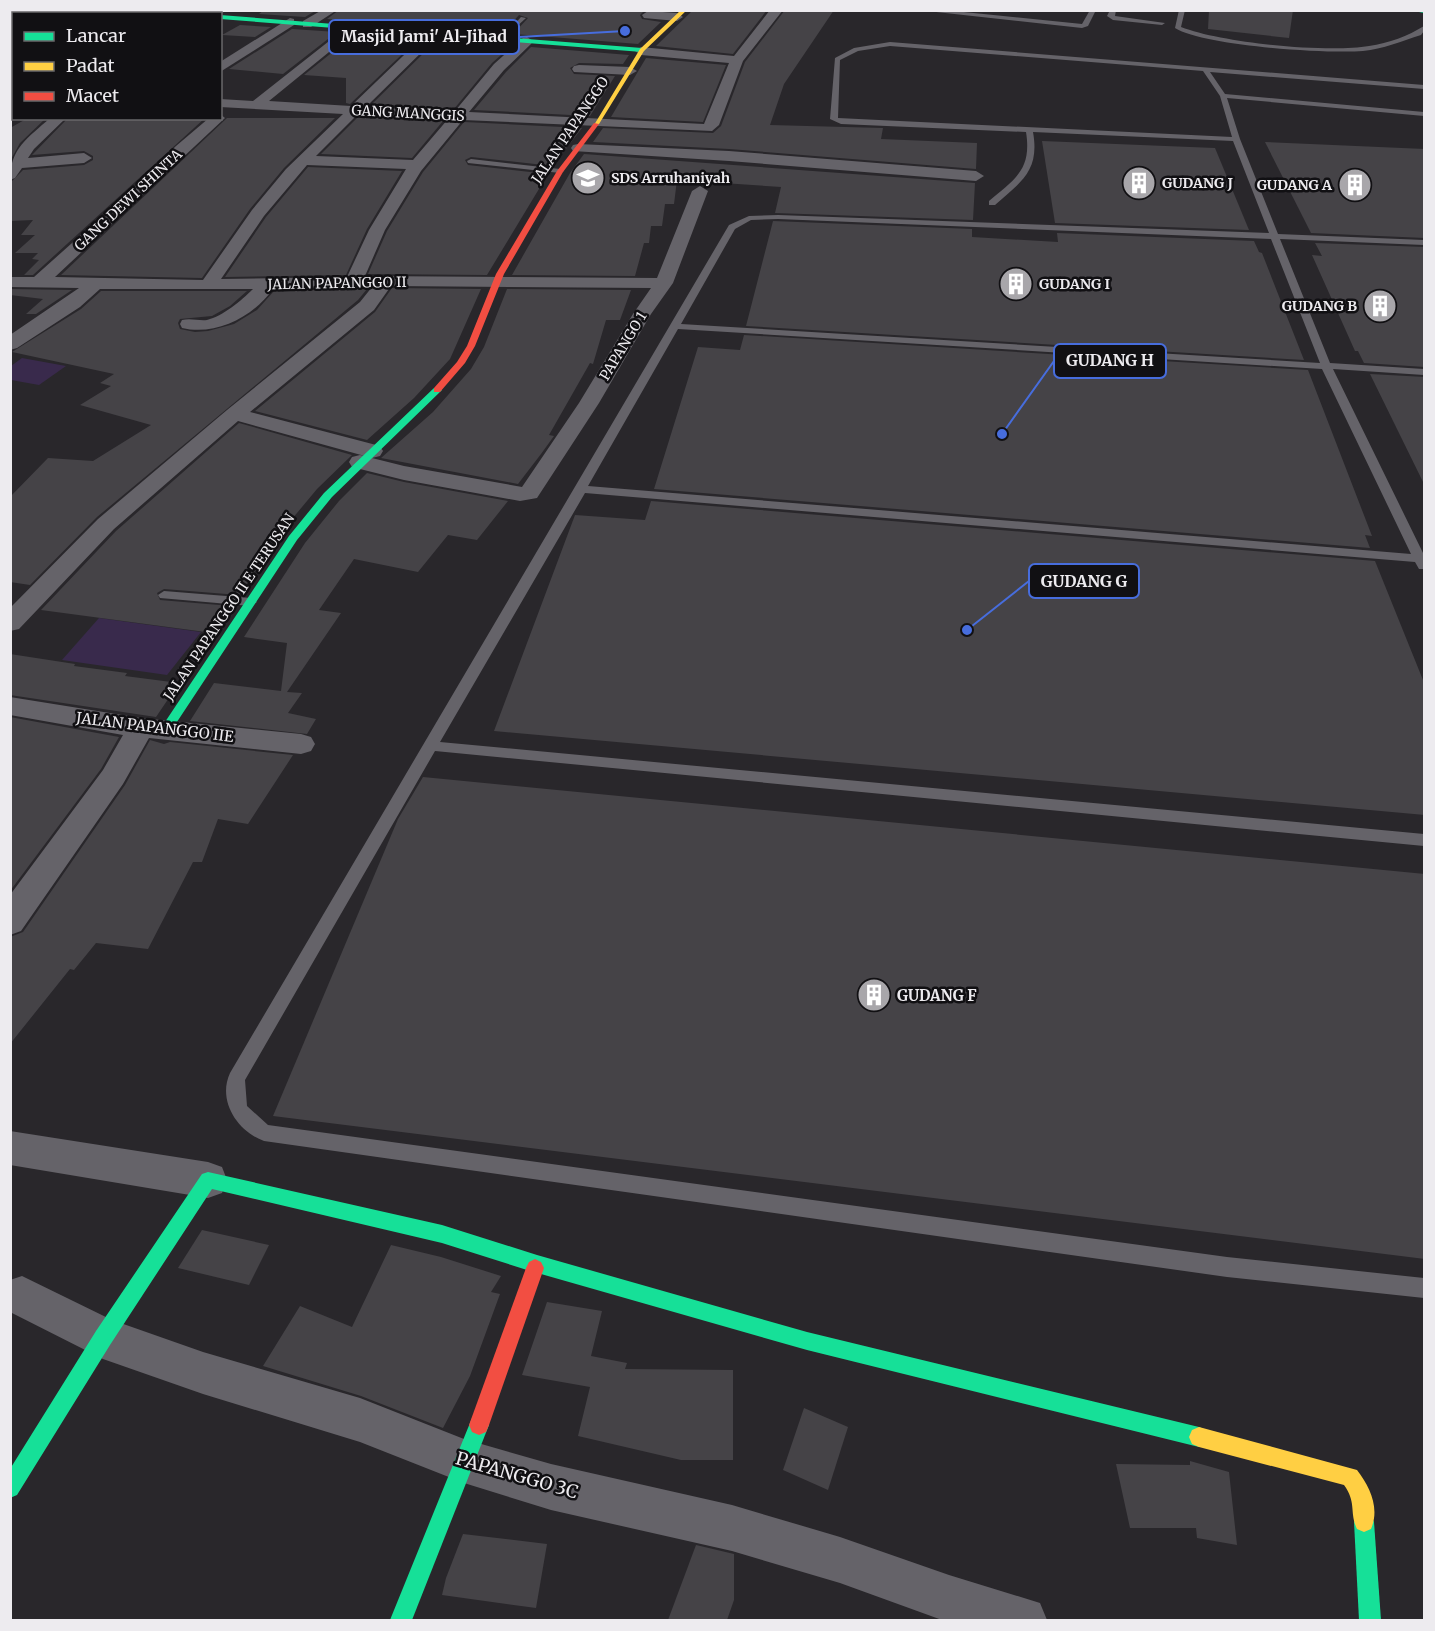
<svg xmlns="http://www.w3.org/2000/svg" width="1435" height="1631" font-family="Merriweather,serif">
<rect width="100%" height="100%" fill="#29272b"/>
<g fill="#392a4c">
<polygon points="22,358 66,366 39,385 11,380 11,366"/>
<polygon points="99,618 201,632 167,675 62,660"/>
</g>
<g fill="#454347" fill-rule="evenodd">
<polygon points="264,10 317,10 305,17 259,14"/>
<path d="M339,10h306l-5,5 2,4 19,3 -23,22 -311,-25zM519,15l9,3 -12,13h-8v-4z"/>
<polygon points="693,10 767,10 733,54 656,46"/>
<polygon points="785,10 834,10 784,84 770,125 883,128 881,139 977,143 976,169 729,149 593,142 603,128 713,133 721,126 745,62"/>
<polygon points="1209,10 1293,10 1289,38 1208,29"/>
<polygon points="240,25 271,27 255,37 222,35"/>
<polygon points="292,29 337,32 283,74 229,69"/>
<polygon points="355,34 418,39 350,104 346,103 346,78 304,75"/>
<polygon points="437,40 511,46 492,63 454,109 372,104"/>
<polygon points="531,47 629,55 623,64 579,63 570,68 574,74 615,76 590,116 474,110 506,72"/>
<polygon points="646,58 726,65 703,122 611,117"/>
<polygon points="359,116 443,121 412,158 321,154"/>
<polygon points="28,118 46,118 20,143 10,161 10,128"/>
<polygon points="68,118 205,118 33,275 24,275 39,260 32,259 38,253 15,253 35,235 21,235 33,220 10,221 12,181 23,170 84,165 93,160 93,156 84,151 32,155"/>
<polygon points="227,118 335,118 284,168 250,209 202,278 61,275"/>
<polygon points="464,122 582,128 553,166 471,157 465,160 468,165 548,174 487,275 368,274 387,231 423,172"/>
<polygon points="1042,141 1215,148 1249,230 1055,223"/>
<polygon points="1265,142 1425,149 1425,238 1311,233"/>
<polygon points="584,154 975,183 973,220 775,213 781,187 677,180 674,204 665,204 662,226 651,226 649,243 644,243 635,276 512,275 570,173"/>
<polygon points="308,167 402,171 367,229 346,275 225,277 266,217"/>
<polygon points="773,221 972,229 972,237 1058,242 1057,233 1254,241 1259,252 1262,253 1304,360 746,326"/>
<polygon points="1315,243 1425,247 1425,367 1364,363 1358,351 1355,351 1312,255 1322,256"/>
<polygon points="392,288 481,289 450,359 414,398 367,440 255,411 375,312"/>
<polygon points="10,289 72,290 36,314 26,314 43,299 10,295"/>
<polygon points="367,289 358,300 97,517 30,585 10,582 10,497 48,458 93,461 151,425 80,405 111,386 100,383 114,374 12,352 81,309 101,291 247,291 230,306 212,316 180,319 178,323 180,329 195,332 208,331 234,324 257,310 274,291"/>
<polygon points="507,289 631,290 620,320 606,320 593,364 590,363 549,435 554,436 541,454 518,484 381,458 433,412 471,369 484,347"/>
<polygon points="744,335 1308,370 1372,536 1365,535 1370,548 654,489 698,347 740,350"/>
<polygon points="1370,374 1425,377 1425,486"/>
<polygon points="239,423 352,455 317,489 282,531 239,595 164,589 157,593 160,600 231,606 213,633 41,610 116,531"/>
<polygon points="367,473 404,482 508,501 477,540 448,535 418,572 354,559 319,610 341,613 287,692 302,693 288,713 316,719 307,734 190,721 214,683 281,691 287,643 244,637 305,543 339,501"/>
<polygon points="651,501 1375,561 1425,685 1425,815 494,731 575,515 645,520"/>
<polygon points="10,654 75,664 74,666 127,673 125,676 179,683 156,717 10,695"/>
<polygon points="10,717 119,737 101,769 10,891"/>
<polygon points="150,740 164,744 170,742 293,755 248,824 218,819 202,862 193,862 148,949 96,943 74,970 70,969 10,1044 10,937 23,932 125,785"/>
<polygon points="423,777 1425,874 1425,1259 273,1116 398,819"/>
<polygon points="202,1230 269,1245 249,1285 178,1268"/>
<polygon points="391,1245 441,1257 501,1276 491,1292 500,1294 470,1376 443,1428 361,1396 263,1366 300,1306 352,1327"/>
<polygon points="547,1302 602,1311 591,1356 627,1363 625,1369 733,1370 733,1460 681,1460 578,1436 590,1387 522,1375"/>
<polygon points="804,1408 848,1427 828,1490 783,1470"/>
<polygon points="1190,1461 1229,1472 1237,1545 1197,1538 1196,1528 1130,1528 1116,1464 1190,1465"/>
<polygon points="463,1534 547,1544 536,1608 442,1595 446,1578"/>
<polygon points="696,1545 734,1554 734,1600 727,1620 668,1620"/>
</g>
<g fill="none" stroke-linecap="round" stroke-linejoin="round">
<g fill="#656369" fill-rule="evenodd">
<polygon points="918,10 944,10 1082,24 1090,10 1096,10 1088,26 1082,28"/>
<polygon points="1110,10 1116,10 1115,16 1165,23 1162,25 1113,20 1107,16"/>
<path d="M1179,10h6l-4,17c41,16 145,26 188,19 20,-3 39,-10 55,-20v5l-3,4c-19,6 -38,14 -58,16 -36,3 -159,-5 -188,-23z"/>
<polygon points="521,17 526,18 514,29 510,29"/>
<path d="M890,42l534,43v4l-214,-17 15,22 199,18v4l-197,-18 13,41 38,95 146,6v5l-144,-6 50,124 94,6v6l-91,-6 91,186v14h-5l-4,-7 -830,-69 -145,249 984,92v12l-989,-95 -190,329 2,26 21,19 959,132 197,21v20l-197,-21 -963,-136c-26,-9 -47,-40 -34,-68l499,-848 20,-9 29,-1 491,18 -36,-92 -200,-9c7,39 -12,50 -38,73h-6v-4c26,-22 43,-31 37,-69l-185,-8 -11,-5 5,-61 19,-10zM890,46l313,25 17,25 12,41 -394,-19 2,-58 18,-9zM778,219l493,20 49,124 -639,-39 54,-95 16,-9zM678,329l644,40 89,185 -823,-68z"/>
<polygon points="471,159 560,169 564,171 560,173 468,163 467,161"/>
<polygon points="164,591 251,598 257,602 251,606 160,598 158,595"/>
</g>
<g fill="#656369" fill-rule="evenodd">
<polygon points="60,10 73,10 70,14 57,14"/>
<polygon points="212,10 226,10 220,15 220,14 209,14"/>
<polygon points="322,10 337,10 311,27 303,27 303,21"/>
<path d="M770,10h13l-40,51 -24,64 -7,6 -249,-11 -42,51 -36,59 -20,46 292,2 35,-87 8,-5 8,5 -35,92 -22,31 -52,89 -62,95 -17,3 -116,-21 -52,-13 -3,-5 3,-5 8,-2 44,11 118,21 57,-84 54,-89 18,-26 -260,-2 -17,24 -124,102 130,34 3,5 -3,5 -8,2 -134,-37 -124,108 -95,100 -9,2v-23l88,-89 129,-109 133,-108 12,-15 -99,2c-20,28 -57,47 -91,39l-2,-4 2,-4c9,-2 17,1 25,0 16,-4 34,-19 46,-31h-153l-20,18 -63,41 -7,2v-15l69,-47 -69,-1v-10h24l94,-84 48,-47 33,-28h11v-4l5,4 -170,159 148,3 49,-70 34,-41 57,-55 -123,-7v-8l33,2 99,-78 4,1v6l-87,71 82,5 78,-75 4,-1 6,4 -2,3 -70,69 88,5 39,-47 29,-26 4,-1 6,4 -2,3 -27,26 -35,42 235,12 25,-61 -88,-8 -6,-4 6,-4 93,9zM358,114l90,5 -35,41 -97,-4zM307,165l99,4 -37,61 -22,47 -126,2 43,-63z"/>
<polygon points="648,11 677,13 683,17 677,21 644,18 642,15"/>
<polygon points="290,18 294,19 294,25 220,72 220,62"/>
<polygon points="14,53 14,63 10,64 10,54"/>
<polygon points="579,65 630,67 637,71 630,75 574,72 572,69 574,66"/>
<path d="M50,118h16l-32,31 -6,9 56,-5 8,5 -8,5 -62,5 -7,10 -5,2c0,-32 18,-42 40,-62z"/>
<polygon points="578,144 729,151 976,171 984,176 976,181 729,161 573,151 571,148 573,145"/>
<polygon points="10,697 141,718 301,734 311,737 315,744 311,751 301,754 149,738 123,784 21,931 10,935 10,895 103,770 123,735 10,715"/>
<polygon points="10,1131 208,1162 222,1167 227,1180 222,1193 208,1198 10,1165"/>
<polygon points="22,1276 112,1320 203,1352 360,1398 464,1439 551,1464 732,1505 840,1537 949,1575 1040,1603 1047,1620 942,1620 840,1583 732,1551 551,1510 464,1483 360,1442 203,1394 103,1359 10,1312 10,1280"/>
</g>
<g fill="#16e098" fill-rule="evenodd">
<polygon points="1409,10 1424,10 1424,13"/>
<polygon points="220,15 642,48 645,50 642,52 220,19"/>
<polygon points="434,388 442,390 332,497 297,540 169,734 161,734 159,731 289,536 324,493"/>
<polygon points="208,1172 442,1225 537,1255 807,1332 1199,1427 1206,1430 1209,1437 1206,1444 1199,1447 807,1350 541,1274 535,1277 529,1274 527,1270 442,1243 212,1189 110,1345 17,1495 10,1498 10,1469 96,1331 202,1174"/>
<polygon points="479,1415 486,1418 489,1425 412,1620 390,1620 472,1418"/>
<polygon points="1364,1512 1371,1515 1374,1522 1381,1620 1359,1620 1354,1522 1357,1515"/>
</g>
<g fill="#ffcf43" fill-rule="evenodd">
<polygon points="681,10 687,10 644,51 599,124 594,125 640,49"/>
<path d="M1199,1427l158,43c13,17 23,38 14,59l-7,3 -7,-3c-8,-17 0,-26 -13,-44l-145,-38 -7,-3 -3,-7 3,-7z"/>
</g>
<g fill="#f24e42" fill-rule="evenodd">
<polygon points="594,123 599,124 563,172 504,274 475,346 465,363 440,392 434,392 434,388 457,362 467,346 496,274 557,171"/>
<polygon points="535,1259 541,1262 544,1268 489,1425 486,1432 479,1435 472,1432 469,1425 526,1268 529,1262"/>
</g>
</g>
<defs>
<g id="school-disc" transform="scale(1.725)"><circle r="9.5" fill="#a8a6aa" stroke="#111013"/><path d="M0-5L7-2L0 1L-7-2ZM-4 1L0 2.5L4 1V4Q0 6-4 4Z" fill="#fff"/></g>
<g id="building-disc" transform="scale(1.725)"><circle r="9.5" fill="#a8a6aa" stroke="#111013"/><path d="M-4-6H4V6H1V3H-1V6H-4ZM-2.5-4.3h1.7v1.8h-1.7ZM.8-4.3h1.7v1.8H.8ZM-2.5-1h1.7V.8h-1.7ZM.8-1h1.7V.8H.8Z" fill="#fff"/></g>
</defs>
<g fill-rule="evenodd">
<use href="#school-disc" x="588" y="178"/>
<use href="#building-disc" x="1139" y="183"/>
<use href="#building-disc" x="1355" y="185"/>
<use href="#building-disc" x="1016" y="284"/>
<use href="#building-disc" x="1380" y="306"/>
<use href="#building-disc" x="874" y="995"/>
</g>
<g text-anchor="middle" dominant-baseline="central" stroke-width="5" stroke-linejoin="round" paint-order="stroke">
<g font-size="14" fill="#edebef" stroke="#111013">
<text transform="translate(408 113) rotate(3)">GANG MANGGIS</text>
<text transform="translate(570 130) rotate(-56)">JALAN PAPANGGO</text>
<text transform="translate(128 200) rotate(-43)">GANG DEWI SHINTA</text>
<text transform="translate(337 283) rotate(-1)">JALAN PAPANGGO II</text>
<text transform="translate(623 346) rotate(-59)">PAPANGO 1</text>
<text transform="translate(229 607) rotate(-56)">JALAN PAPANGGO II E TERUSAN</text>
</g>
<g font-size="14" font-weight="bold" fill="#edebef" stroke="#111013" text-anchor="start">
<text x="611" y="178">SDS Arruhaniyah</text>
<text x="1162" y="183">GUDANG J</text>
<text x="1332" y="185" text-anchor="end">GUDANG A</text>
<text x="1039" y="284">GUDANG I</text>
<text x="1357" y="306" text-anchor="end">GUDANG B</text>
</g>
<g font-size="15" fill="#edebef" stroke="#111013">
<text transform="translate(155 727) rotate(7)">JALAN PAPANGGO IIE</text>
</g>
<g font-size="15" font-weight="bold" fill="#edebef" stroke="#111013" text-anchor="start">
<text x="897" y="995">GUDANG F</text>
</g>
<g font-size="18" fill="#edebef" stroke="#111013">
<text transform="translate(517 1475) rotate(16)">PAPANGGO 3C</text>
</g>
</g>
<path fill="none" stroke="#476ddd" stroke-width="2" d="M625 31L519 37M1002 434L1054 361M967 630L1029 581"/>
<g fill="#476ddd" stroke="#111013" stroke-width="2">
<circle cx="625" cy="31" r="6"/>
<circle cx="1002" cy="434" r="6"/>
<circle cx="967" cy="630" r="6"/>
</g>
<g fill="#111013" stroke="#476ddd" stroke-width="2">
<rect x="329" y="20" width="190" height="34" rx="6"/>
<rect x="1054" y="344" width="112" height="34" rx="6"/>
<rect x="1029" y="564" width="110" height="34" rx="6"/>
</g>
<g font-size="16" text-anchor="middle" font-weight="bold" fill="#edebef">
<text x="424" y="42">Masjid Jami' Al-Jihad</text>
<text x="1110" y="366">GUDANG H</text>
<text x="1084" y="587">GUDANG G</text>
</g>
<rect width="1435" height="1631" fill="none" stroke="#edebef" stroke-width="24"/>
<rect x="12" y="12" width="210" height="108" fill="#111013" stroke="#69686b" stroke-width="1.5"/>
<rect x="24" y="32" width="30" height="9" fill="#16e098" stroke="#69686b" stroke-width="1.5"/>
<text x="66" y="42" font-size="18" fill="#edebef">Lancar</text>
<rect x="24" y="62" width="30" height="9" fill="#ffcf43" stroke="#69686b" stroke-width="1.5"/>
<text x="66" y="72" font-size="18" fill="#edebef">Padat</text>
<rect x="24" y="92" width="30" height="9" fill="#f24e42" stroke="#69686b" stroke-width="1.5"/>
<text x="66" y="102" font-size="18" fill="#edebef">Macet</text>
</svg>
